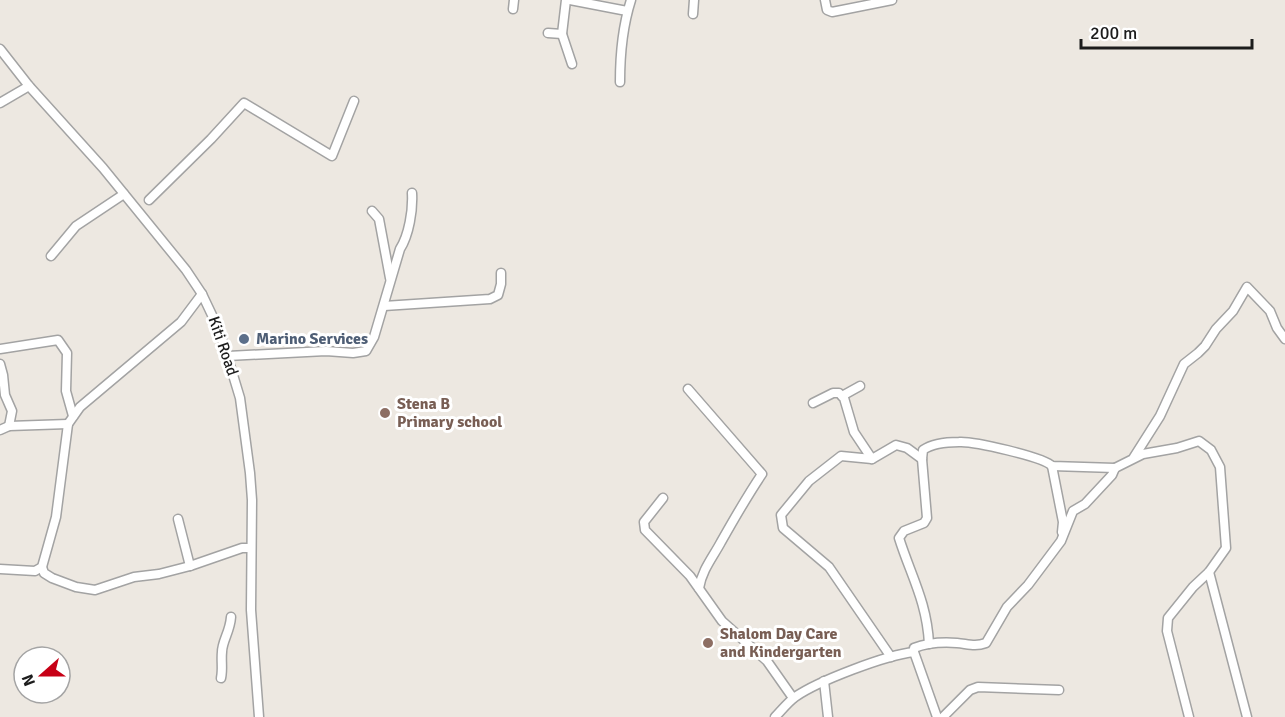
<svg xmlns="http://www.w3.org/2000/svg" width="1285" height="717" font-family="Signika,sans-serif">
<rect width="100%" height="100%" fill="#ede8e1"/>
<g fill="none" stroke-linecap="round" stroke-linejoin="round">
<g stroke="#a3a3a3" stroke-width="11">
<g id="minor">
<polyline points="570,0 627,11"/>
<polyline points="825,0 827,10 832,12 892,0"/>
<polyline points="513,9 514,0"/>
<polyline points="693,14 694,0"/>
<polyline points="548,33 562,34 566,0"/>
<polyline points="562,34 572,64"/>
<polyline points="0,49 29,86 103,168 186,270 202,294 220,332 240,398 250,473 252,500 251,610 259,717"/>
<path d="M620,82c0,-27 3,-57 11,-82"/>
<polyline points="0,103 29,86"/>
<polyline points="149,200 211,139 244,103 332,156 354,101"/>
<polyline points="372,211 379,219 390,278"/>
<polyline points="51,256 76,226 124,194"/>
<polyline points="384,306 490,299 498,295 501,284 501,273"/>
<polyline points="0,349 58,340 67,353 66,391 73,416"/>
<path d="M228,356l98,-5 27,2 13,-2 8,-14 26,-88c9,-14 13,-39 12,-56"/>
<polyline points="0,364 3,375 5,395 12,411 9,426"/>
<path d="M688,389l74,85c-15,22 -28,45 -41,68 -8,15 -19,28 -22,46"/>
<polyline points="842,396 860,386"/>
<polyline points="813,403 833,393 839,393 844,398 854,432 872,459"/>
<polyline points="0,430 9,426 68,424"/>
<polyline points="1134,457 1160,416 1184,364 1198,353 1205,346 1216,329 1233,311 1247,287 1270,311 1277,328 1285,339"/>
<polyline points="1052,466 1063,522 1062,532"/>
<polyline points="663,498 644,522 645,530 690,576 722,621 767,661 793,698"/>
<polyline points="178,519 190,566"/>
<polyline points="42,567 44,573 52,578 76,587 95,590 134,577 159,574 190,566 242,548 251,548"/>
<polyline points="0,569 35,571 42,567 56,517 68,424 80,407 181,322 202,294"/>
<polyline points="1209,572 1247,717"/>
<path d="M929,644c-2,-42 -18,-68 -30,-106l5,-7 20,-8 3,-5 -5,-59 1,-9c10,-7 24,-8 36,-8 14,-1 85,15 93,24l63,2"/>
<polyline points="891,657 829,567 783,528 781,515 809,481 841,456 872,459 896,445 907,448 922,459"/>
<path d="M221,678c2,-9 0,-17 1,-26 0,-11 8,-20 9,-35"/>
<polyline points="824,681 828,717"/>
<path d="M775,717c6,-6 13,-15 20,-20 23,-16 91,-42 119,-45"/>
<path d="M937,717l-23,-65v-4c13,-5 30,-6 43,-5 11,1 18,4 29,0l21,-36 21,-22 33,-44 12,-30 12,-7 27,-29 3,-7 28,-14 34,-6 22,-7 12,9 9,17 6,81 -17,24 -16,15 -25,31 -1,13 22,86"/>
<polyline points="943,717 970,690 978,687 1059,690"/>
</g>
</g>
<use href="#minor" stroke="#fff" stroke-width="8"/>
</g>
<circle fill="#5c6f8a" stroke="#fff" stroke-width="2" cx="244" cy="339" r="6"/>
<g fill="#8d6e63" stroke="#fff" stroke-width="2">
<circle cx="385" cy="413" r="6"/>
<circle cx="708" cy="643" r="6"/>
</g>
<g text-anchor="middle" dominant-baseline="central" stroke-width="6" stroke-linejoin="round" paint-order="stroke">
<g font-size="16" font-weight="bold" fill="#4e5e75" stroke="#fff" text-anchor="start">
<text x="256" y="339">Marino Services</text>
</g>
<g font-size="16" fill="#1c1c1c" stroke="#fff">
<text transform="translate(223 346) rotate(71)">Kiti Road</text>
</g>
<g font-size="16" font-weight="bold" fill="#785e54" stroke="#fff" text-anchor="start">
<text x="397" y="404">Stena B<tspan x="397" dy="18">Primary school</tspan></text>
<text x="720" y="634">Shalom Day Care<tspan x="720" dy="18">and Kindergarten</tspan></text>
</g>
</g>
<g transform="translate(42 675) rotate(249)"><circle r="28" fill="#ffffff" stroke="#a4a4a4" stroke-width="1.5"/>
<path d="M0-4.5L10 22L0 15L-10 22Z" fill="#c70016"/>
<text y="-9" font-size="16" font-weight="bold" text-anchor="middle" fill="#1c1c1c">N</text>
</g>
<path d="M1081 39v9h171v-9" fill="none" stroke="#1c1c1c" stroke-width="3"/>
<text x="1090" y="39" font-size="18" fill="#1c1c1c" stroke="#ffffff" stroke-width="4.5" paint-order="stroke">200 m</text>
</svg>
